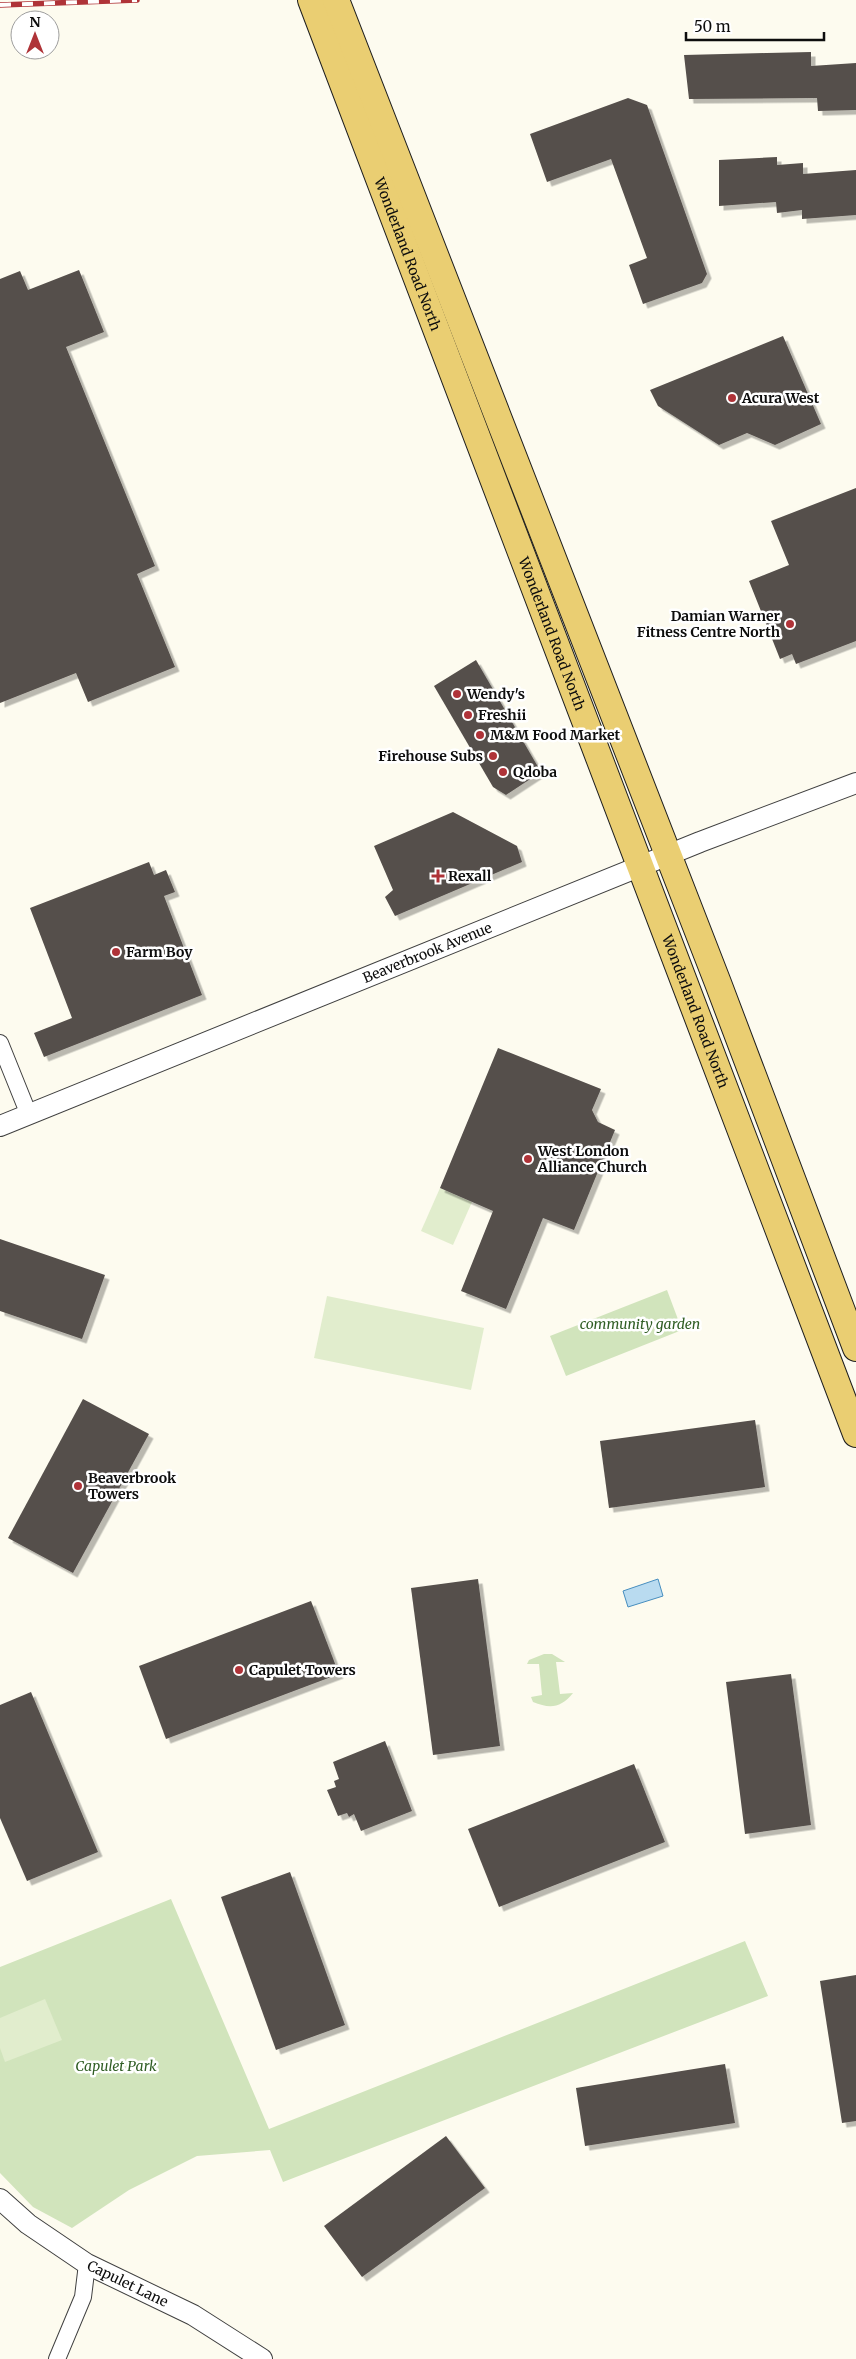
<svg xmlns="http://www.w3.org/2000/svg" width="856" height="2359" font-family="Merriweather,serif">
<defs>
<filter id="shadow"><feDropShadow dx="4.5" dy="4.5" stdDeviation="0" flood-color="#0004"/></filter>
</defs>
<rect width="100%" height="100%" fill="#fdfbef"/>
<g fill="#d1e4bc">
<polygon points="667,1290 682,1330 566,1376 550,1336"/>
<path d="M544,1654h8l13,8h-9l4,32 13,-1c-12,15 -23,16 -40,9l-2,-5 11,-2 -3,-31h-12l2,-4z"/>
<polygon points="171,1899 269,2129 745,1941 768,1996 283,2182 270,2150 197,2156 129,2190 72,2228 33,2207 0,2173 0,1967"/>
</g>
<g fill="#e1edcd">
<polygon points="440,1188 472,1202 453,1245 421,1231"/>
<polygon points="327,1296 484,1328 471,1390 314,1358"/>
<polygon points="45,1999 62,2040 5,2062 0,2048 0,2018"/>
</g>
<polygon fill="#b9dbf0" stroke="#478ebf" points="658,1579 663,1596 628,1607 623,1591"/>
<g fill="#554f4b" filter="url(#shadow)">
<polygon points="811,52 811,66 856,63 856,110 818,111 817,98 689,99 684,55"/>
<polygon points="628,98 647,105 707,274 702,283 643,304 629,265 647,258 611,159 547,182 530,134"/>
<polygon points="777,157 777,165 803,163 803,174 856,170 856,215 802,219 802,210 777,213 776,202 719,206 719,160"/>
<polygon points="79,270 104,332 66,347 155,566 137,574 175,667 88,702 76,673 0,703 0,279 20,271 28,290"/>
<polygon points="783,336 821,424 775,445 747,433 719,445 658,406 650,390"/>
<polygon points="856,488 856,641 796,664 792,654 780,659 749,581 789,565 771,521"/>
<polygon points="476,660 541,772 506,795 493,787 434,686"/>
<polygon points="453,812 517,846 522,862 395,916 385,897 393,890 374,846"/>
<polygon points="149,862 154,875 166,870 175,892 164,896 202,995 44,1057 34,1033 72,1018 30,908"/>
<polygon points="498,1048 601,1089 592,1110 598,1122 615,1130 574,1230 543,1218 506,1309 461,1291 493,1211 440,1188"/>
<polygon points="0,1239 105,1275 82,1339 0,1311"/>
<polygon points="83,1399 149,1434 73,1573 8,1538"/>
<polygon points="755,1420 765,1487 609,1508 600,1441"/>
<polygon points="478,1579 500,1746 433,1755 411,1588"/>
<polygon points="311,1601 339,1674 166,1739 139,1666"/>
<polygon points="791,1674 811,1825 745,1834 726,1682"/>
<polygon points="31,1692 98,1852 27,1881 0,1818 0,1705"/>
<polygon points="385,1741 412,1811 361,1831 354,1814 349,1817 347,1813 338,1816 327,1790 336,1787 334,1781 339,1779 333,1762"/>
<polygon points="634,1764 665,1842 499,1907 468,1829"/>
<polygon points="290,1872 345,2025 276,2050 221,1897"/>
<polygon points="856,1975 856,2121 842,2123 820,1981"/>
<polygon points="725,2064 735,2123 585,2146 576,2088"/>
<polygon points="446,2136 485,2188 362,2277 324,2226"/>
</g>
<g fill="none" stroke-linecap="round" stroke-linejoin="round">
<g stroke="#404040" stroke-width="18">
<g id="minor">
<polyline points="0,1043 29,1115"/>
<polyline points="57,2359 83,2297 87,2264"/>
</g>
</g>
<g stroke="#404040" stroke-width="22">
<g id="tertiary">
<path id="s1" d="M0,1126l700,-284 156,-59"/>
<path id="s2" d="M0,2199l28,25 59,40 106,51 69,44"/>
</g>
</g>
<g stroke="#1e1e1e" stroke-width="28">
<g id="primary">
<path id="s3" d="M311,0l545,1434"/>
<polyline points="336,0 718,983 856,1348"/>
</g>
</g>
<use href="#minor" stroke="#fff" stroke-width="16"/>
<use href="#tertiary" stroke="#fff" stroke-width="20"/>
<use href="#primary" stroke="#eace72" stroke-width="26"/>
<g stroke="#af3338" stroke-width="5.5">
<polyline id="rail" points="0,5 137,0"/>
</g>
<use href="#rail" stroke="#fff" stroke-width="4" stroke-dasharray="11" stroke-linecap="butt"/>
</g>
<g fill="#af3338" stroke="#fff" stroke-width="2">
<circle cx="732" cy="398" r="5"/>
<circle cx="790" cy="624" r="5"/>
<circle cx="457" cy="694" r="5"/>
<circle cx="468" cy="715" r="5"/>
<circle cx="480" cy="735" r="5"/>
<circle cx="493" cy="756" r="5"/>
<circle cx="503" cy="772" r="5"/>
<path d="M435.5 868.5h5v5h5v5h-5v5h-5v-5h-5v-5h5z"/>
<circle cx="116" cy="952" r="5"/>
<circle cx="528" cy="1159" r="5"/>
<circle cx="78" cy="1486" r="5"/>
<circle cx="239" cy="1670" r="5"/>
</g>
<g text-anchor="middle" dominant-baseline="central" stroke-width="5" stroke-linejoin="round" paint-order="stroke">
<g font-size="14" fill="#0d0d0d" stroke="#fff">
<text stroke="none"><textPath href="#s3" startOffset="272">Wonderland Road North</textPath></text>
<text stroke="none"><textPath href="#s3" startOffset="678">Wonderland Road North</textPath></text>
<text stroke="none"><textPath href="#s1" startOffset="461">Beaverbrook Avenue</textPath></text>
<text stroke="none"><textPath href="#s3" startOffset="1082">Wonderland Road North</textPath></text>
<text stroke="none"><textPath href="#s2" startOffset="154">Capulet Lane</textPath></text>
</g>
<g font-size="14" font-weight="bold" fill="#0d0d0d" stroke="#fff" text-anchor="start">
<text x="742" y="398">Acura West</text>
<text x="780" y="616" text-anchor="end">Damian Warner<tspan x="780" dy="16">Fitness Centre North</tspan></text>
<text x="467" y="694">Wendy's</text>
<text x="478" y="715">Freshii</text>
<text x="490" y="735">M&amp;M Food Market</text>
<text x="483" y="756" text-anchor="end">Firehouse Subs</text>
<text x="513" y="772">Qdoba</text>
<text x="448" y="876">Rexall</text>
<text x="126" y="952">Farm Boy</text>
<text x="538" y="1151">West London<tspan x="538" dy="16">Alliance Church</tspan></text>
<text x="88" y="1478">Beaverbrook<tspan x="88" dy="16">Towers</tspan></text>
<text x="249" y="1670">Capulet Towers</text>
</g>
<g font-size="14" font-style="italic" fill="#305e24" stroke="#fff">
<text x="640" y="1324">community garden</text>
<text x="116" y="2066">Capulet Park</text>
</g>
</g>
<g transform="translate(35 35)"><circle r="24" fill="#ffffff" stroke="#9e9e9e"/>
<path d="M0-4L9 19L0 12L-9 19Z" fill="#af3338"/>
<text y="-8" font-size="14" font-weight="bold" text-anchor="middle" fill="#0d0d0d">N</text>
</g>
<path d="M686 32v8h138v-8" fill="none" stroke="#0d0d0d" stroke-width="2.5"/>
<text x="694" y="32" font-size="15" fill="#0d0d0d" stroke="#ffffff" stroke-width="4" paint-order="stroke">50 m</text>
</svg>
